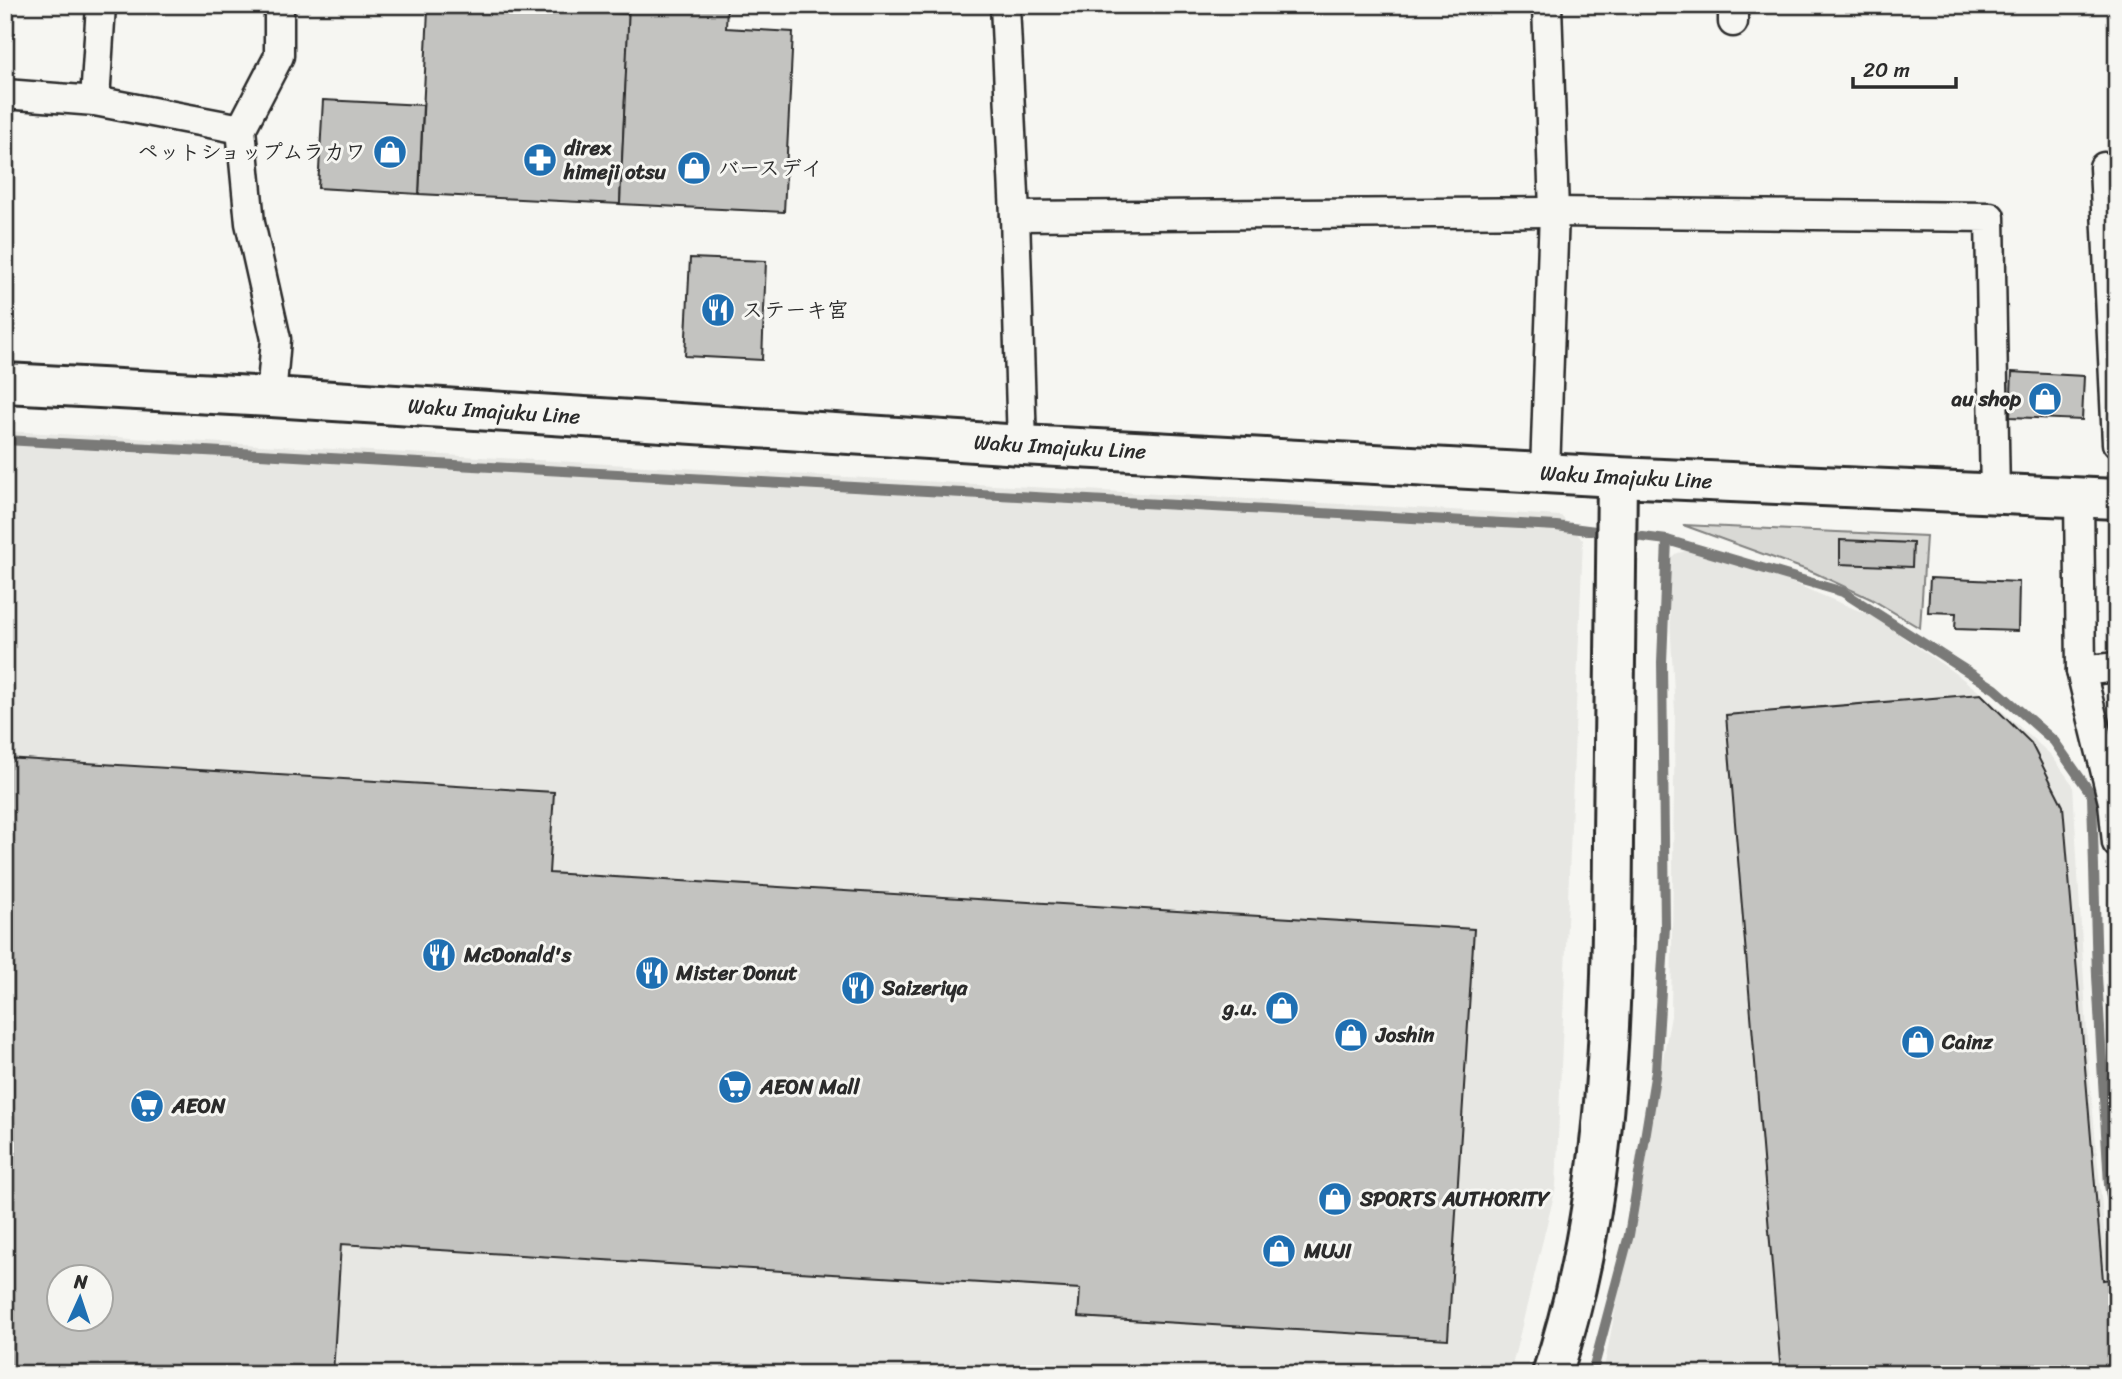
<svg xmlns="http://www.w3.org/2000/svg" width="2122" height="1379" font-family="Sriracha,'Klee One',sans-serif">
<rect width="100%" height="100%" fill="#f6f6f2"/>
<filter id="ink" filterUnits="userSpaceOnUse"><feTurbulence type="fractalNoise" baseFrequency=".0143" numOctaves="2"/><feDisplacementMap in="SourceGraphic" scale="14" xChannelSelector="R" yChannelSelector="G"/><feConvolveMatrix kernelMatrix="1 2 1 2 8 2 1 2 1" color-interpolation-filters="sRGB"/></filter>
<g filter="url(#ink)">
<g fill="#e7e7e3" fill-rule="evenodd">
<path d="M5,431l1556,85 22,24 -27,647 -46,187h-1505zM60,1278h42v42h-42z"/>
<polygon points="1688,550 1764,571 1874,617 1959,676 1992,702 2051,755 2073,785 2089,1070 2105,1239 2117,1271 2117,1374 1603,1374 1671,1016 1675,712 1667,562 1675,554"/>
</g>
<polygon fill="#d9d9d5" stroke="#828280" stroke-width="2" points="1683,525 1926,536 1920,628 1871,599 1815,573"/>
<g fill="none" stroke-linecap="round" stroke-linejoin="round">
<g stroke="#7a7a78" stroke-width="10">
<polyline points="5,440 1556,526 1667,540 1843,592 1995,689 2054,741 2092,795 2097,976 2109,1185 2117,1227"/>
<polyline points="1592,1374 1629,1235 1656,1071 1665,927 1662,662 1667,540"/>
</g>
</g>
<g fill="#c3c3c0" stroke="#2b2b2b" stroke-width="2" fill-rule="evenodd">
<polygon points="444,5 629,14 620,204 419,194 428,10 444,11"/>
<polygon points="629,5 727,5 726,28 793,32 784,212 620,204"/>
<polygon points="323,100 423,105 419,194 318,188"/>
<polygon points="690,258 766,261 762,360 685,356"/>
<polygon points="2012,372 2084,376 2082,420 2010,417"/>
<polygon points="1840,540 1913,543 1912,567 1840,564"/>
<polygon points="1930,578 2019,582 2018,631 1955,629 1956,613 1928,612"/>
<polygon points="1981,694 2031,743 2063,806 2103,1280 2117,1278 2117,1374 2074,1374 2073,1367 1992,1374 1781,1374 1726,715"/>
<path d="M5,758l549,34 -5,81 925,56 -26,410 -370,-22 2,-28 -739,-45 -8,130h-328zM60,1278h42v42h-42z"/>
</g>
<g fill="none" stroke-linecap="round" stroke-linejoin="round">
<g stroke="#2b2b2b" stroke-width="33">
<g id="street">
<polyline points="1005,5 1015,216 1022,445"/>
<polyline points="1733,5 1733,22"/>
<polyline points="5,94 95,101 241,129 279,56 279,5"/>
<polyline points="95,101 101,5"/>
<polyline points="241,129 250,223 276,339 271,397"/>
<polyline points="2104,167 2117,443"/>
<polyline points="1015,216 1554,212 1990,217 1995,495"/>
<polyline points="1545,472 1554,212 1547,5"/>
<polyline points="2079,497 2081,671 2113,802 2117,843"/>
<polyline points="2081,671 2117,667"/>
</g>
</g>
<g stroke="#2b2b2b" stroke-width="44">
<g id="secondary">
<path id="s1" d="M5,383l266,14 751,48 595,32 500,22"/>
<path d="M1552,1374c57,-172 60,-357 61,-536 1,-120 2,-240 4,-361"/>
</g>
</g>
<use href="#street" stroke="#f6f6f2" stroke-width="28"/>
<use href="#secondary" stroke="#f6f6f2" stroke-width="38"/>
</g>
</g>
<defs>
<g id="shop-disc" transform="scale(1.75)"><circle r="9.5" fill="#1f6fb2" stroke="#f6f6f2"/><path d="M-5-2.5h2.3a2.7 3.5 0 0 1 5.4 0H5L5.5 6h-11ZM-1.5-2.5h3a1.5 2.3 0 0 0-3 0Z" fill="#fff"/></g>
<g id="pharmacy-disc" transform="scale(1.75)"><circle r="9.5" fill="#1f6fb2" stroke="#f6f6f2"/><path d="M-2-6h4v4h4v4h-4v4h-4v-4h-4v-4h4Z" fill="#fff"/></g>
<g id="restaurant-disc" transform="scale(1.75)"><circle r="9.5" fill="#1f6fb2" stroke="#f6f6f2"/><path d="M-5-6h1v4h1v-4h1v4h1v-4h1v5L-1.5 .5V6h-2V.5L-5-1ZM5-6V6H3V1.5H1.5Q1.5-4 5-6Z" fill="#fff"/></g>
<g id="supermarket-disc" transform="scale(1.75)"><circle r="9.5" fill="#1f6fb2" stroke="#f6f6f2"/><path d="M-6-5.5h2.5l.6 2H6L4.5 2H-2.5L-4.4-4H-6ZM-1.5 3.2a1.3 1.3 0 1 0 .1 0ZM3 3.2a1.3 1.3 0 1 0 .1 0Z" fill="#fff"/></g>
</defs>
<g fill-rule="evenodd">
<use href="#shop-disc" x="390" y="152"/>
<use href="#pharmacy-disc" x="540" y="160"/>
<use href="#shop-disc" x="694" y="168"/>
<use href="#restaurant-disc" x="718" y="310"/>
<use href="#shop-disc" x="2045" y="399"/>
<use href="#restaurant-disc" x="439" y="955"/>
<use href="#restaurant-disc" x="652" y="973"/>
<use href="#restaurant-disc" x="858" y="988"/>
<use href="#shop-disc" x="1282" y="1008"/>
<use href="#shop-disc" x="1351" y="1035"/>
<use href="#shop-disc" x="1918" y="1042"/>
<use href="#supermarket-disc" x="735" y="1087"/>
<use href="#supermarket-disc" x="147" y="1106"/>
<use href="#shop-disc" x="1335" y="1199"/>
<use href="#shop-disc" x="1279" y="1251"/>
</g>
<g text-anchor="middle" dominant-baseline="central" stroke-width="6" stroke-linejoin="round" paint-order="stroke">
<g font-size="21" font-weight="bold" fill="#2b2b2b" stroke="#f6f6f2" text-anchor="start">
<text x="564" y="148">direx<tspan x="564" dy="24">himeji otsu</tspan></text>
<text x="366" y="152" text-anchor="end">ペットショップムラカワ</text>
<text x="718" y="168">バースデイ</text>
<text x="742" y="310">ステーキ宮</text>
<text x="2021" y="399" text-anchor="end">au shop</text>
<text x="464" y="955">McDonald's</text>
<text x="676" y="973">Mister Donut</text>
<text x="882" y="988">Saizeriya</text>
<text x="1258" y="1008" text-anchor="end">g.u.</text>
<text x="1376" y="1035">Joshin</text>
<text x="1942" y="1042">Cainz</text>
<text x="760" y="1087">AEON Mall</text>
<text x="172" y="1106">AEON</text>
<text x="1360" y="1199">SPORTS AUTHORITY</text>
<text x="1304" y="1251">MUJI</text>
</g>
<g font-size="21" fill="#2b2b2b" stroke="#f6f6f2">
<text stroke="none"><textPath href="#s1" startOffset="490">Waku Imajuku Line</textPath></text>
<text stroke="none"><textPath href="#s1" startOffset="1057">Waku Imajuku Line</textPath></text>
<text stroke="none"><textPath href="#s1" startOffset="1624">Waku Imajuku Line</textPath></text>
</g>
</g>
<rect width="2122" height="1379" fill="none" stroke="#f6f6f2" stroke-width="28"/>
<rect x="14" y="14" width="2094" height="1351" fill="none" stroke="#2b2b2b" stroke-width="2.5" filter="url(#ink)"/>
<g transform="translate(80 1298) rotate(3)"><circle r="33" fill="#f6f6f2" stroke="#a5a5a2" stroke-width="2"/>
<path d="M0-5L12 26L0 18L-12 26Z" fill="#1f6fb2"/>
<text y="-10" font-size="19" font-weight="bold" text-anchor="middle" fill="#2b2b2b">N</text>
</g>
<path d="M1853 77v10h103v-10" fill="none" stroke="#2b2b2b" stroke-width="3.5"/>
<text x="1863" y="77" font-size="21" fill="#2b2b2b" stroke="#f6f6f2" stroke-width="5" paint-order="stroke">20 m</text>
</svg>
